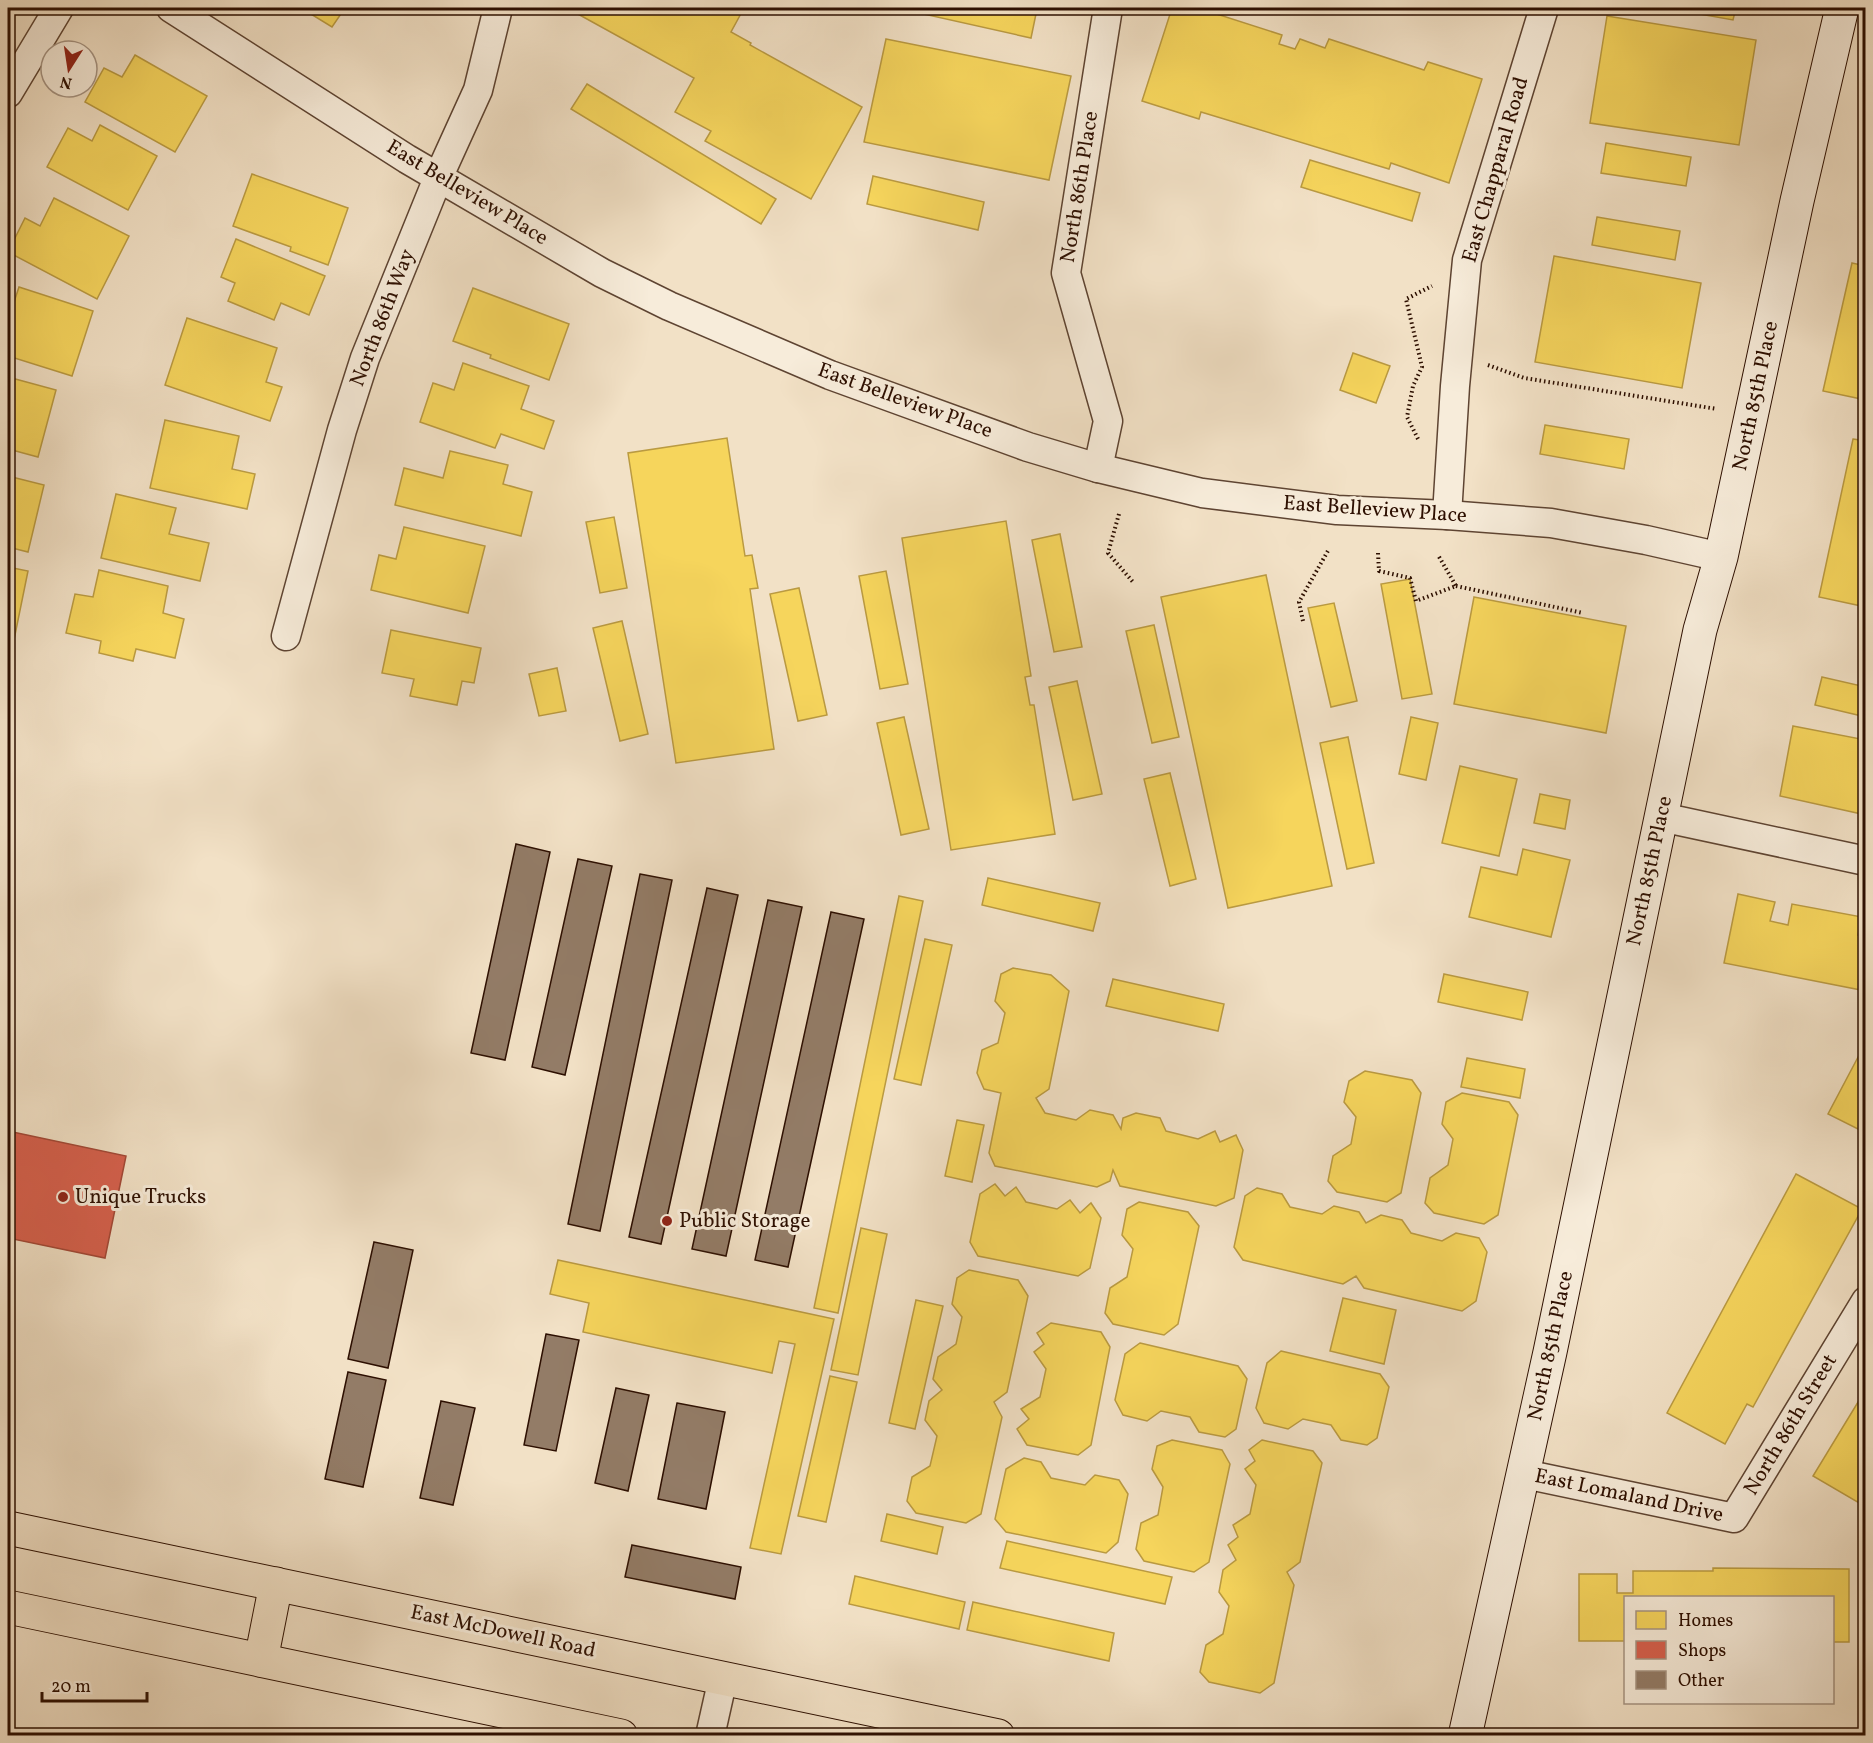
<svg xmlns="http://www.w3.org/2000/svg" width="1873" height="1743" font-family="Vollkorn,serif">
<rect width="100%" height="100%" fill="#f2e1c6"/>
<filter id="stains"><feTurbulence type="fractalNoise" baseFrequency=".00333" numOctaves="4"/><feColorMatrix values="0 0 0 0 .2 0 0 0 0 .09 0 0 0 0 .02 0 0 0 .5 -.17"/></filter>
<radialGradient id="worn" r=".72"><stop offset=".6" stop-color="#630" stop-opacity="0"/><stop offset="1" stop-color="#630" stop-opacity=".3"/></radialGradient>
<g fill="#f6d55c" stroke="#ba9a41" stroke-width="1.5">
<polygon points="301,8 345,8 332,27"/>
<polygon points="567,8 744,8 731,32 751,43 750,45 862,107 811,199 705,141 711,131 675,112 694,78"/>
<polygon points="920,8 1031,8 1037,9 1031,38 919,13"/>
<polygon points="1172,8 1198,8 1282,35 1279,44 1295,49 1300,39 1325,48 1329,39 1424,70 1428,62 1482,79 1449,183 1391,163 1389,169 1201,112 1199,119 1142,101"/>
<polygon points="1666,8 1736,8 1733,20"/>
<polygon points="1607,16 1756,40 1739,145 1590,123"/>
<polygon points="886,39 1071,76 1049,180 864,142"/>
<polygon points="135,55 207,96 175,152 85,102 104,68 122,77"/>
<polygon points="587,84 776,199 761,224 571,109"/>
<polygon points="100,125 157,156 128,210 47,167 68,128 92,141"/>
<polygon points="1606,143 1691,157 1686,186 1601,173"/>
<polygon points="1310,160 1420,193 1412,221 1301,187"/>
<polygon points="252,174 348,208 328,265 290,251 291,247 233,226"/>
<polygon points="873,176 984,202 978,230 867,204"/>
<polygon points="54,198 129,236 97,299 8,252 25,218 40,226"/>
<polygon points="1597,217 1680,231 1675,260 1592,245"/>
<polygon points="236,239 325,276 309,315 281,303 274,320 228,301 235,283 221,277"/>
<polygon points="1554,256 1701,283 1682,388 1535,362"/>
<polygon points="1852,263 1866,266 1866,400 1823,391"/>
<polygon points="19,287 93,311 72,376 8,356 8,310 11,311"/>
<polygon points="473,288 569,324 549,380 490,358 491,355 453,341"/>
<polygon points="187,318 277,348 266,382 282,387 270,421 165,385"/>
<polygon points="1353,353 1390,366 1376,403 1340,390"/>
<polygon points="463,363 529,386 521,409 554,421 544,449 501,434 495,448 420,422 433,383 454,390"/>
<polygon points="8,377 56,390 38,457 8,449"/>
<polygon points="165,420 239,436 232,469 255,474 247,509 150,488"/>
<polygon points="1545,425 1629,439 1624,469 1540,454"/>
<polygon points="727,438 745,556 752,555 758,588 750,589 774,749 676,763 628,453"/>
<polygon points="1853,439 1866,441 1866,607 1819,597"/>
<polygon points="450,451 508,465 503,484 532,492 521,536 395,505 404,468 443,478"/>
<polygon points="8,476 44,485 28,552 8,547"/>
<polygon points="116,494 176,508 169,534 209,543 200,581 101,558"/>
<polygon points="614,517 627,588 600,593 586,522"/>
<polygon points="1006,521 1031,676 1025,677 1030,705 1034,705 1055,834 951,850 902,538"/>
<polygon points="404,527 485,546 468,613 371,590 379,555 396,559"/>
<polygon points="1060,534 1082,647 1054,652 1032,540"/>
<polygon points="8,567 28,571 14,640 8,639"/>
<polygon points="99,570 168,586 163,613 184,619 175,658 136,649 133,661 99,653 101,641 66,633 75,594 93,597"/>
<polygon points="886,571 908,684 880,689 859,576"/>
<polygon points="1266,575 1332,886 1228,908 1161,597"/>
<polygon points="1410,579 1432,694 1402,699 1381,584"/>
<polygon points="799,588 827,715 798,721 770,594"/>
<polygon points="1474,597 1626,626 1606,733 1454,704"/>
<polygon points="1334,603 1357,701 1331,707 1308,608"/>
<polygon points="622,621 648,734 620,741 593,628"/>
<polygon points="1154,625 1179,737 1152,743 1126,631"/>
<polygon points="391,630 481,648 474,683 462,681 457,705 410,696 414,679 382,673"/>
<polygon points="557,668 566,711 539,716 529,674"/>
<polygon points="1822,677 1866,687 1866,717 1815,705"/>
<polygon points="1077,681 1102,794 1073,800 1049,687"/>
<polygon points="904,717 929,829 901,835 877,723"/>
<polygon points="1411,717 1438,723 1426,780 1399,774"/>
<polygon points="1793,726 1866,740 1866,815 1780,796"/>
<polygon points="1348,737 1374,863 1347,869 1320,743"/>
<polygon points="1460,766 1517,779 1499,856 1442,843"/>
<polygon points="1170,773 1196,879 1170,886 1144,779"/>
<polygon points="1540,794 1570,800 1565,829 1534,823"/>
<polygon points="1523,849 1570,860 1551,937 1469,917 1481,867 1517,875"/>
<polygon points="988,878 1100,903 1093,931 982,905"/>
<polygon points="1738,894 1775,902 1770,921 1788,925 1792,904 1862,917 1858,935 1866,936 1866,991 1724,963"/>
<polygon points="899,896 923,901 838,1313 814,1308"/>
<polygon points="925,939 952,945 921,1085 894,1079"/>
<polygon points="1013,968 1051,975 1069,991 1049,1089 1036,1098 1045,1113 1076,1120 1090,1110 1113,1115 1121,1129 1123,1118 1136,1113 1160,1118 1166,1131 1198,1139 1215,1131 1220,1142 1236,1135 1243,1150 1234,1198 1216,1206 1120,1186 1113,1170 1110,1181 1097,1187 995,1166 989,1153 1001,1093 984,1089 977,1073 982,1050 998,1043 1005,1013 995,1001 1001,974"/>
<polygon points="1444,974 1528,992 1522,1020 1438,1002"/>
<polygon points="1113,979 1224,1004 1218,1031 1106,1006"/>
<polygon points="1866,1042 1866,1133 1828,1114"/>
<polygon points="1467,1058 1525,1069 1520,1098 1461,1087"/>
<polygon points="1365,1071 1412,1080 1421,1093 1401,1193 1387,1202 1337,1192 1328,1181 1333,1156 1351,1144 1356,1117 1344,1102 1349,1081"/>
<polygon points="1462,1093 1509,1102 1518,1115 1498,1215 1484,1224 1434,1213 1425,1203 1430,1178 1448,1165 1453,1139 1442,1124 1446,1102"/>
<polygon points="957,1120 984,1125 972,1182 945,1176"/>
<polygon points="1796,1174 1862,1209 1753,1407 1747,1404 1725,1444 1667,1413"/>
<polygon points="995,1184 1005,1196 1016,1187 1026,1202 1057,1209 1070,1200 1080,1213 1091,1203 1101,1218 1090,1268 1078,1276 978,1256 970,1242 980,1194"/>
<polygon points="1257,1188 1282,1194 1290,1207 1322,1214 1334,1206 1359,1212 1366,1223 1381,1215 1402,1220 1411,1233 1442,1241 1456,1233 1479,1238 1487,1252 1476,1301 1462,1311 1364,1288 1356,1276 1343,1284 1243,1260 1234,1247 1245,1196"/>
<polygon points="1139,1202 1188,1212 1199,1226 1178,1324 1164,1335 1113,1324 1105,1313 1110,1288 1127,1277 1133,1249 1122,1235 1127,1209"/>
<polygon points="861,1228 887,1234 858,1375 831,1370"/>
<polygon points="558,1260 834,1319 781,1554 750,1548 795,1344 779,1341 772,1373 583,1332 589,1303 550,1294"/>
<polygon points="969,1270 1018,1280 1028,1296 1007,1392 994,1402 1002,1417 981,1514 966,1523 916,1513 907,1501 912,1477 930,1466 937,1436 925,1420 929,1401 942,1390 933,1379 938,1357 956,1344 962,1317 952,1304 957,1278"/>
<polygon points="1343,1298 1396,1310 1384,1364 1330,1351"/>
<polygon points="916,1300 943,1306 915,1429 889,1423"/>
<polygon points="1051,1323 1101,1332 1110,1347 1091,1445 1078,1455 1027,1445 1017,1429 1029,1419 1021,1409 1040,1397 1046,1369 1034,1352 1044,1344 1037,1333"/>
<polygon points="1140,1343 1238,1366 1247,1379 1236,1429 1225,1437 1199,1432 1190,1417 1161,1411 1147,1421 1123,1415 1115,1400 1125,1354"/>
<polygon points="1281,1351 1380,1374 1389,1387 1377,1438 1367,1445 1341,1440 1331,1425 1303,1419 1288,1429 1264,1423 1256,1408 1267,1363"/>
<polygon points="830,1376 857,1382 826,1522 798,1516"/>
<polygon points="1866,1389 1866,1507 1813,1476"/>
<polygon points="1172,1440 1222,1450 1230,1464 1209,1562 1194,1572 1144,1561 1136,1549 1141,1523 1158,1515 1163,1487 1152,1469 1157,1446"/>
<polygon points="1262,1440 1313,1451 1322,1463 1300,1562 1287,1572 1294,1585 1274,1683 1260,1693 1209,1682 1200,1672 1206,1645 1223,1634 1229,1606 1219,1592 1223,1570 1236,1560 1228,1545 1238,1537 1233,1525 1250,1514 1256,1485 1245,1469 1255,1461 1249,1450"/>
<polygon points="1024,1458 1041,1462 1051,1478 1085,1485 1095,1475 1119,1480 1128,1494 1118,1542 1106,1553 1006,1532 995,1519 1006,1469"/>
<polygon points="887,1514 943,1527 937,1554 881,1541"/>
<polygon points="1007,1541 1172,1577 1165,1604 1000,1568"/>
<polygon points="1713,1568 1849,1569 1849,1642 1832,1642 1832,1598 1626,1598 1626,1641 1579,1641 1579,1574 1617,1574 1617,1593 1633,1593 1633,1571 1713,1571"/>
<polygon points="855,1576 965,1602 959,1629 849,1604"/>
<polygon points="973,1602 1114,1633 1109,1661 967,1630"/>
</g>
<polygon fill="#d6604d" stroke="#a34836" stroke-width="1.5" points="8,1131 126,1156 105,1258 8,1238"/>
<g fill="#937c67" stroke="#2d0f01" stroke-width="1.5">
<polygon points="516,844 550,852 505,1060 471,1053"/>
<polygon points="578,859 612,866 565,1075 532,1067"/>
<polygon points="640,874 672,880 600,1231 568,1224"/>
<polygon points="707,888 738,895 661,1244 629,1237"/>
<polygon points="768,900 802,907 726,1256 692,1249"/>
<polygon points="831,912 864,919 788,1267 755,1260"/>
<polygon points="374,1242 413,1250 388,1368 348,1359"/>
<polygon points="546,1334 579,1340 556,1451 524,1445"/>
<polygon points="348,1372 386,1380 363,1487 325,1479"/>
<polygon points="616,1388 649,1395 628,1491 595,1483"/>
<polygon points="441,1401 475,1408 453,1505 420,1498"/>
<polygon points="677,1403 725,1412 706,1509 658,1499"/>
<polygon points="632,1545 741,1567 735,1599 625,1577"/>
</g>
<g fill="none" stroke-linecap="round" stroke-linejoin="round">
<g stroke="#5e4432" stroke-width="31">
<g id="street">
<polyline points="171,8 407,159 602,273 669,306 830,375 1028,447 1098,468 1202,493 1337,510 1447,515 1551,523 1646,540 1721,557"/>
<polyline points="8,93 59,8"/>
<polyline points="1098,468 1108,421 1066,273 1108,8"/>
<polyline points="1447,515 1455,386 1467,260 1544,8"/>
<polyline points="286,636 342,430 365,358 438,178 478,90 498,8"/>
<polyline points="1661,817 1866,861"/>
<polyline points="1524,1474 1734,1518 1866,1301"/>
<polyline points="710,1736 723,1678"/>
</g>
</g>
<g stroke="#2d0f01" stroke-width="35">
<polyline id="secondary" points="1465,1736 1550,1352 1700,630 1721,557 1797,201 1842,8"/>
</g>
<g stroke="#2d0f01" stroke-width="35">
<g id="primary">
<polyline points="8,1528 998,1736"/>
<polyline points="8,1607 621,1736"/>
<polyline points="261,1660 276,1584"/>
</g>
</g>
<g stroke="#2d0f01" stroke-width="4" stroke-dasharray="1.5 3" stroke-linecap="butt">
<polyline points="1488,365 1524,378 1717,409"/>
<polyline points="1418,439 1407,417 1413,386 1422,367 1406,299 1432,286"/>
<polyline points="1119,514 1108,553 1133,582"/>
<polyline points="1378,553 1379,571 1410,578 1416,601 1456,586 1438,555"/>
<polyline points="1456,586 1583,613"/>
<polyline points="1303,621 1299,602 1329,549"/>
</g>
<use href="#street" stroke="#f7ecda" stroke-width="28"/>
<use href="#secondary" stroke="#f7ecda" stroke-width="33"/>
<use href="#primary" stroke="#f2e1c6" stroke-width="33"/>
</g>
<g fill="#8f2418" stroke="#f7ecda" stroke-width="2">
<circle cx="63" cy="1197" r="6"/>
<circle cx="667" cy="1221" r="6"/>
</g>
<g text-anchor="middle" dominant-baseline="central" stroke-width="6" stroke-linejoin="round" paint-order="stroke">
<g font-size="21" fill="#2d0f01" stroke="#f7ecda">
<text transform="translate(1496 170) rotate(-74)">East Chapparal Road</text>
<text transform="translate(1080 187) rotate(-81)">North 86th Place</text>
<text transform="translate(467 193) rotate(31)">East Belleview Place</text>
<text transform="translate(383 318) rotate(-69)">North 86th Way</text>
<text transform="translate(1756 396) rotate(-78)">North 85th Place</text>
<text transform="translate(905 401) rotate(20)">East Belleview Place</text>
<text transform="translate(1375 510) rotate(4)">East Belleview Place</text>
<text transform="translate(1650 871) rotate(-78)">North 85th Place</text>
<text transform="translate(1551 1346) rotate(-78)">North 85th Place</text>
<text transform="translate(1791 1425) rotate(-59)">North 86th Street</text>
<text transform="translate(1629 1496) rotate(12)">East Lomaland Drive</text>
<text transform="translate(503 1632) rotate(12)">East McDowell Road</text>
</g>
<g font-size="21" fill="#2d0f01" stroke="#f7ecda" text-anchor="start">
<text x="75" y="1197">Unique Trucks</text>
<text x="679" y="1221">Public Storage</text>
</g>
</g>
<rect width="1873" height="1743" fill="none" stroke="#f2e1c6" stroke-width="30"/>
<rect x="9" y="9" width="1855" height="1725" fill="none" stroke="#2d0f01" stroke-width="3"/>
<rect x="15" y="15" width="1843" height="1713" fill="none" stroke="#2d0f01" stroke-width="1.5"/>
<rect x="1624" y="1596" width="210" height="108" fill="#f7ecda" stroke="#a69483" stroke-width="1.5"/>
<rect x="1636" y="1611" width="30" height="18" fill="#f6d55c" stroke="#a69483" stroke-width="1.5"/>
<text x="1678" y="1626" font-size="18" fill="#2d0f01">Homes</text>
<rect x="1636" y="1641" width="30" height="18" fill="#d6604d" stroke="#a69483" stroke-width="1.5"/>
<text x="1678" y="1656" font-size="18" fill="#2d0f01">Shops</text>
<rect x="1636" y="1671" width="30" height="18" fill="#937c67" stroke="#a69483" stroke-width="1.5"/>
<text x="1678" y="1686" font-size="18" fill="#2d0f01">Other</text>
<g transform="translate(69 69) rotate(192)"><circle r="28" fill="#f7ecda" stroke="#a69483" stroke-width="1.5"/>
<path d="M0-4.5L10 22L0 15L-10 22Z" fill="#8f2418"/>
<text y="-9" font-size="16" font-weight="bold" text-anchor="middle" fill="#2d0f01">N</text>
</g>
<path d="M42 1692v9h105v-9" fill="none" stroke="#2d0f01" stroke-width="3"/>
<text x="51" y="1692" font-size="18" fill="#2d0f01" stroke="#f7ecda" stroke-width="4.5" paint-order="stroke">20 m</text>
<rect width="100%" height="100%" filter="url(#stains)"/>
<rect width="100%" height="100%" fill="url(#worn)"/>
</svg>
